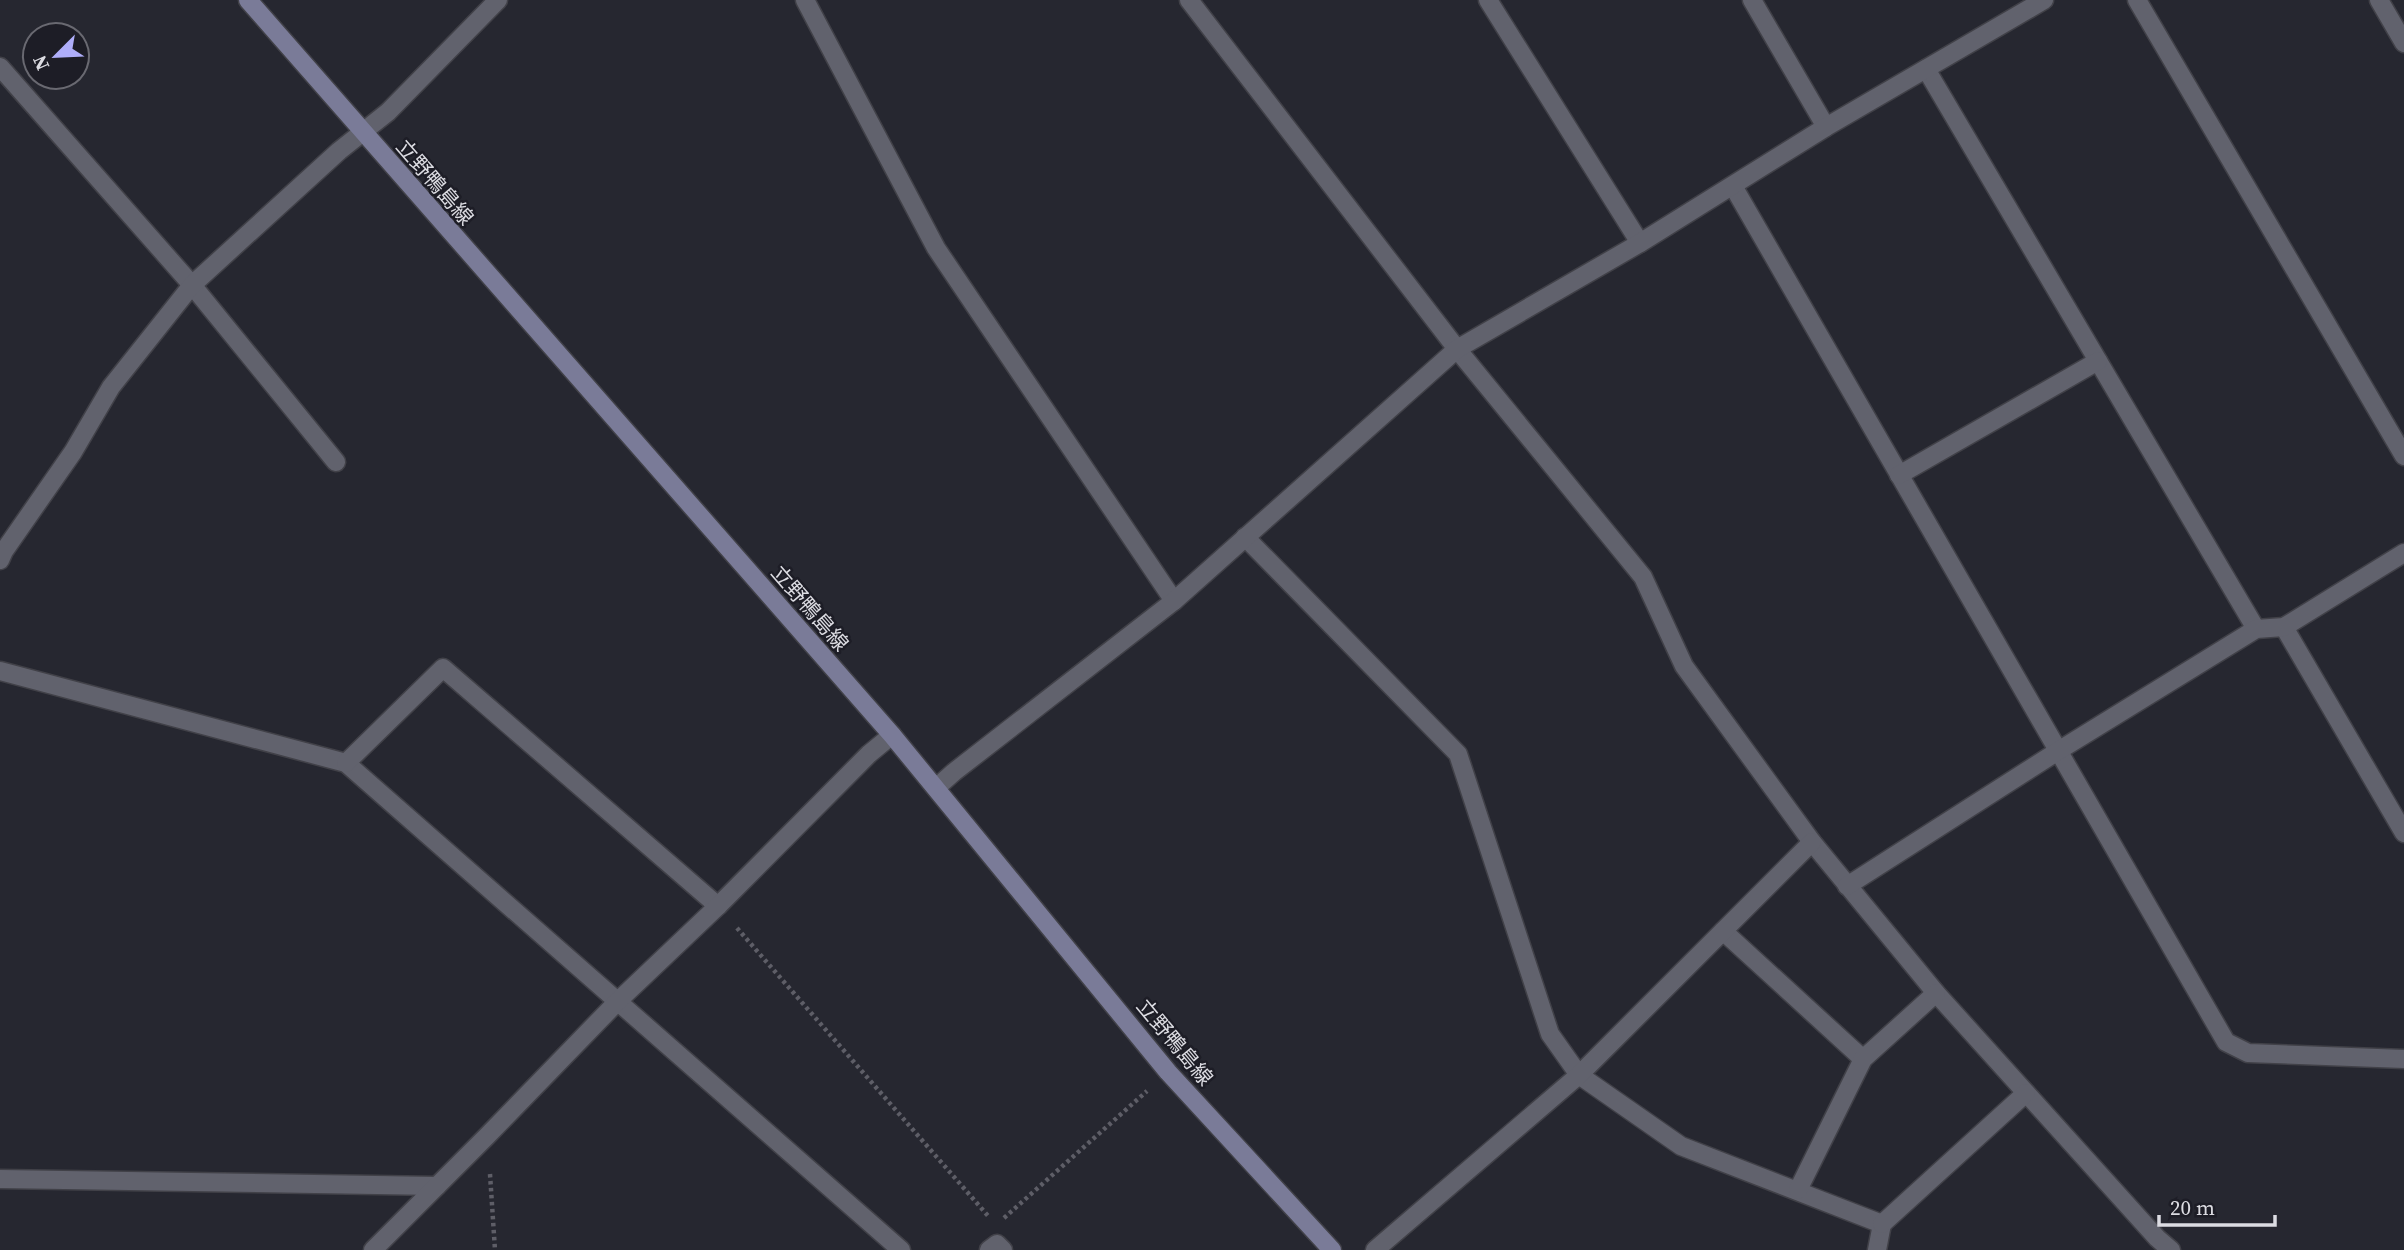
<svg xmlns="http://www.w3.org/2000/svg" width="2404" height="1250" font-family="'Source Serif 4','Noto Sans JP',serif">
<rect width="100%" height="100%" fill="#262730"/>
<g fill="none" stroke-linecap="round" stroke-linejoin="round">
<g stroke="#414148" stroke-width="21">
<g id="minor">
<polyline points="805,0 936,248 1174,601"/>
<polyline points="1189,0 1457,349 1643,577 1684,666 1812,842 1936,993 2157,1238 2171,1250"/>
<polyline points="1488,0 1640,243"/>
<polyline points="1752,0 1826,127"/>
<polyline points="2137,0 2404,456"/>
<polyline points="2379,0 2404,43"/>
<polyline points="0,67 192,285 336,462"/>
<polyline points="1926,69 2256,629"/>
<polyline points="1733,186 2226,1042 2248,1053 2404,1059"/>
<polyline points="1899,475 2098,361"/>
<polyline points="1245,537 1458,754 1550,1034 1579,1075 1681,1146 1882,1224 1877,1250"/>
<polyline points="0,560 4,551 73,452 111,387 192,285 339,151 388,112 498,0"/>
<polyline points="2284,627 2404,833"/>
<polyline points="0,671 346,763 901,1250"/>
<polyline points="346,763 443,668 718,906"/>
<polyline points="936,788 954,772 1174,601 1457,349 1640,243 1826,127 2044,0"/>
<polyline points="1847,886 2058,751 2256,629 2284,627 2404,553"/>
<polyline points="1723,931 1863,1059"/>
<polyline points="0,1179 437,1186"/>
<polyline points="1798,1190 1863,1059 1936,993"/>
<polyline points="1882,1224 2026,1093"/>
<polyline points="373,1250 487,1136 618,1001 718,906 869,754 892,735"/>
<polyline points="989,1250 997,1244 1003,1250"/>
<polyline points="1375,1250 1579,1075 1812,842"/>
</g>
</g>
<g stroke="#414148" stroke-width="21">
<polyline id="secondary" points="248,0 892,735 1168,1072 1332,1250"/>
</g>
<g stroke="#5e5e67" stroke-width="4.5" stroke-dasharray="3.5 3.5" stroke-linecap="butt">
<polyline points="737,928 989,1217"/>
<polyline points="490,1174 495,1250"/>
<polyline points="1004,1218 1147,1091"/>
</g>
<use href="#minor" stroke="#61626d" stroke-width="18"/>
<use href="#secondary" stroke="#7a7b98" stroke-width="18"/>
</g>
<g text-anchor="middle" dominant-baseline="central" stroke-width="5" stroke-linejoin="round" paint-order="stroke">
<g font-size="21" fill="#dcdce2" stroke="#1d1d26">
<text transform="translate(435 182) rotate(49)">立野鴨島線</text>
<text transform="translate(810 608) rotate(49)">立野鴨島線</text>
<text transform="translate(1175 1042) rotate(50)">立野鴨島線</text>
</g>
</g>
<g transform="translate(56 56) rotate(246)"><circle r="33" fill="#1d1d26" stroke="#696971" stroke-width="2"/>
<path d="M0-5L12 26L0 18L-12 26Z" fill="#afaefa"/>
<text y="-10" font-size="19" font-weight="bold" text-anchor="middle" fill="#dcdce2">N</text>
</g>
<path d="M2159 1215v10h116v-10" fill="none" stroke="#dcdce2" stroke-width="3.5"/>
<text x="2170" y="1215" font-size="21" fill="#dcdce2" stroke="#1d1d26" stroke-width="5" paint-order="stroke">20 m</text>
</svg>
